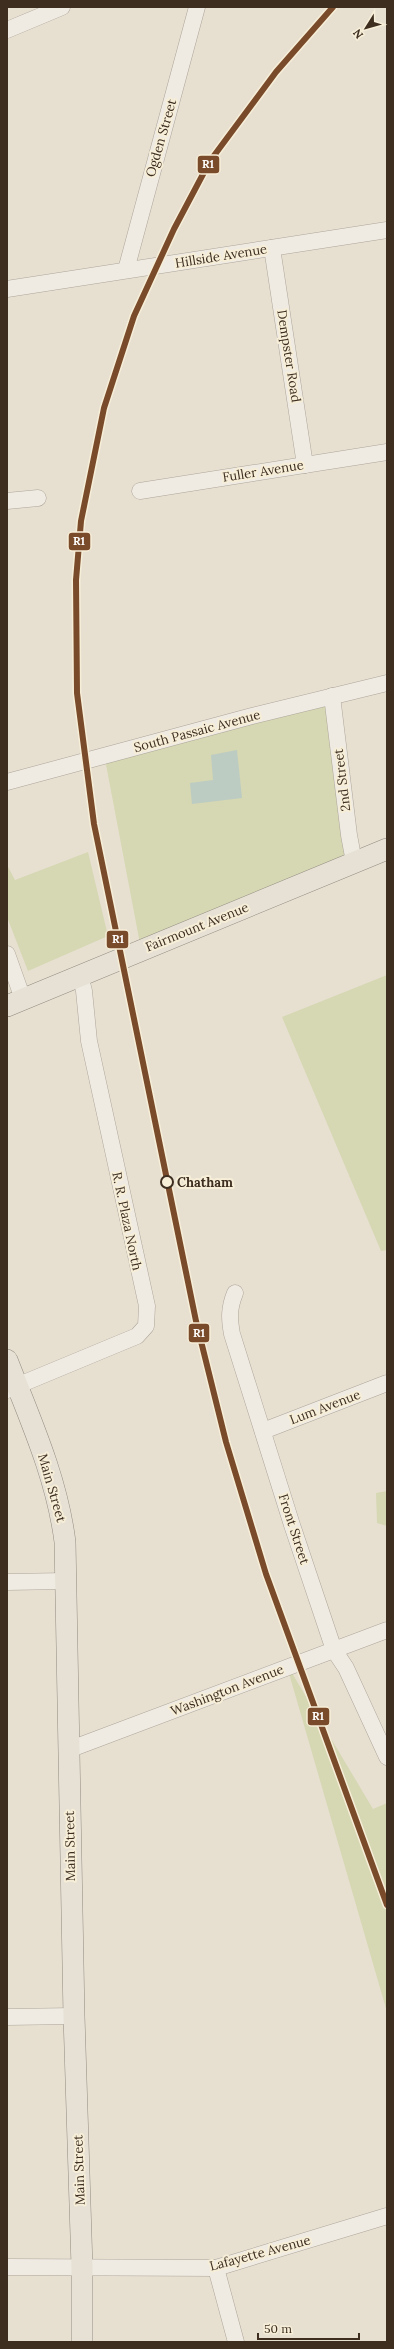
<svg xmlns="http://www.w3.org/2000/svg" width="394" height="2349" font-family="Lora,serif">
<rect width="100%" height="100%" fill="#e7e0d1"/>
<g fill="#d6d7b3">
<polygon points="333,696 353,863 141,949 104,754"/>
<polygon points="88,852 108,936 28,971 7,917 7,865 15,880"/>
<polygon points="387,975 387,1250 381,1251 282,1017"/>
<polygon points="387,1491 387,1526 377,1523 376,1493"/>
<polygon points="286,1663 373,1809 387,1803 387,2012"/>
</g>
<polygon fill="#bcccc2" points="237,750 242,798 192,804 190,783 213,780 211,755"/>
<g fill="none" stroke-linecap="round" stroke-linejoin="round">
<g stroke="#ada599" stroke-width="17">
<g id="minor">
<polyline points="7,30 62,7"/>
<polyline points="272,248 305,465"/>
<polyline points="126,270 197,7"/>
<polyline points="7,289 387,230"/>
<polyline points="140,491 387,452"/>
<polyline points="7,501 38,498"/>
<polyline points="332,696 349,835 354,862"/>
<polyline points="7,782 252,716 387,683"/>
<polyline points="7,954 23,999"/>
<path d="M235,1293c-6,15 -6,25 -3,41l60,191 42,125 12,18 41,89"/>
<polyline points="7,1390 137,1336 146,1326 147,1306 89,1041 84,991 80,975"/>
<polyline points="263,1431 387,1383"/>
<polyline points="7,1582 65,1581"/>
<polyline points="68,1750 387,1630"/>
<polyline points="7,2017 74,2016"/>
<polyline points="7,2267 216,2268 387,2216"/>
<polyline points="216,2268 236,2342"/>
</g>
</g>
<g stroke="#928b80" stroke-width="22">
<g id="major">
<polyline points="7,1006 387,849"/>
<path d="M7,1360c23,59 50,118 58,182l9,474 8,251v75"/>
</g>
</g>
<use href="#minor" stroke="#efebe3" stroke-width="16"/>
<use href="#major" stroke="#e6e1d4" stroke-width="21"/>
<g stroke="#f7eed8" stroke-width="9">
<polyline id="rail-1" points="333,7 276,72 210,161 174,229 134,316 104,408 81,521 76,580 77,693 94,824 196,1321 226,1442 266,1574 387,1905"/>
</g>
<use href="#rail-1" stroke="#7a4b2a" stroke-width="6"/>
</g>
<circle fill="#f7eed8" stroke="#3d2e20" stroke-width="2" cx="167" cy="1182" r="6"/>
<g text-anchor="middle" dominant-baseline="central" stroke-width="4" stroke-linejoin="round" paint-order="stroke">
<g font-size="13" fill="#3d2e20" stroke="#f7eed8">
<text transform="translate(161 138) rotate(-74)">Ogden Street</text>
<text transform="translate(221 256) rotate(-9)">Hillside Avenue</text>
<text transform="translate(289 356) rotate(81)">Dempster Road</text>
<text transform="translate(263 471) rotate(-9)">Fuller Avenue</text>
<text transform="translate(197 731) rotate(-15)">South Passaic Avenue</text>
<text transform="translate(342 780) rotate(-97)">2nd Street</text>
<text transform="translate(197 927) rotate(-22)">Fairmount Avenue</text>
<text transform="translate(127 1221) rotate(78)">R. R. Plaza North</text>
<text transform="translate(325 1407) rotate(-21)">Lum Avenue</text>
<text transform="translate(52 1488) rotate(74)">Main Street</text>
<text transform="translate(294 1529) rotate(72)">Front Street</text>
<text transform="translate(227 1690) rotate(-21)">Washington Avenue</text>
<text transform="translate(70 1846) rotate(-91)">Main Street</text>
<text transform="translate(79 2170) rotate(-92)">Main Street</text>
<text transform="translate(260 2253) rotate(-15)">Lafayette Avenue</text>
</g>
<g font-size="13" font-weight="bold" fill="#3d2e20" stroke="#f7eed8" text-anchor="start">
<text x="177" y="1182">Chatham</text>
</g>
</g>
<g stroke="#f7eed8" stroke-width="1.5">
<rect x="197" y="155" width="23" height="19" rx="4" fill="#7a4b2a"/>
<rect x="68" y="532" width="23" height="19" rx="4" fill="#7a4b2a"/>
<rect x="106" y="930" width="23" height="19" rx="4" fill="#7a4b2a"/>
<rect x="188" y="1323" width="22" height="20" rx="4" fill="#7a4b2a"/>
<rect x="307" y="1707" width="23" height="19" rx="4" fill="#7a4b2a"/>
</g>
<g font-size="11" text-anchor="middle" font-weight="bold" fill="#fff">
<text x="208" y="168">R1</text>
<text x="79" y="545">R1</text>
<text x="118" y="943">R1</text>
<text x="199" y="1337">R1</text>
<text x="318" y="1720">R1</text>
</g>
<rect width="394" height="2349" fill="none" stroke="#3d2e20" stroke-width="16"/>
<g transform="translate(366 28) rotate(233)" stroke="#f7eed8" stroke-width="3" paint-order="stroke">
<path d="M0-3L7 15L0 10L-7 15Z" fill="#3d2e20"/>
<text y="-6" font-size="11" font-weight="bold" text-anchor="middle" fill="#3d2e20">N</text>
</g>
<path d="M258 2333v6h101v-6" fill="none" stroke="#3d2e20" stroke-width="2"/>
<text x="264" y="2333" font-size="12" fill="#3d2e20" stroke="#f7eed8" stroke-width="3" paint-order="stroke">50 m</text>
</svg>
